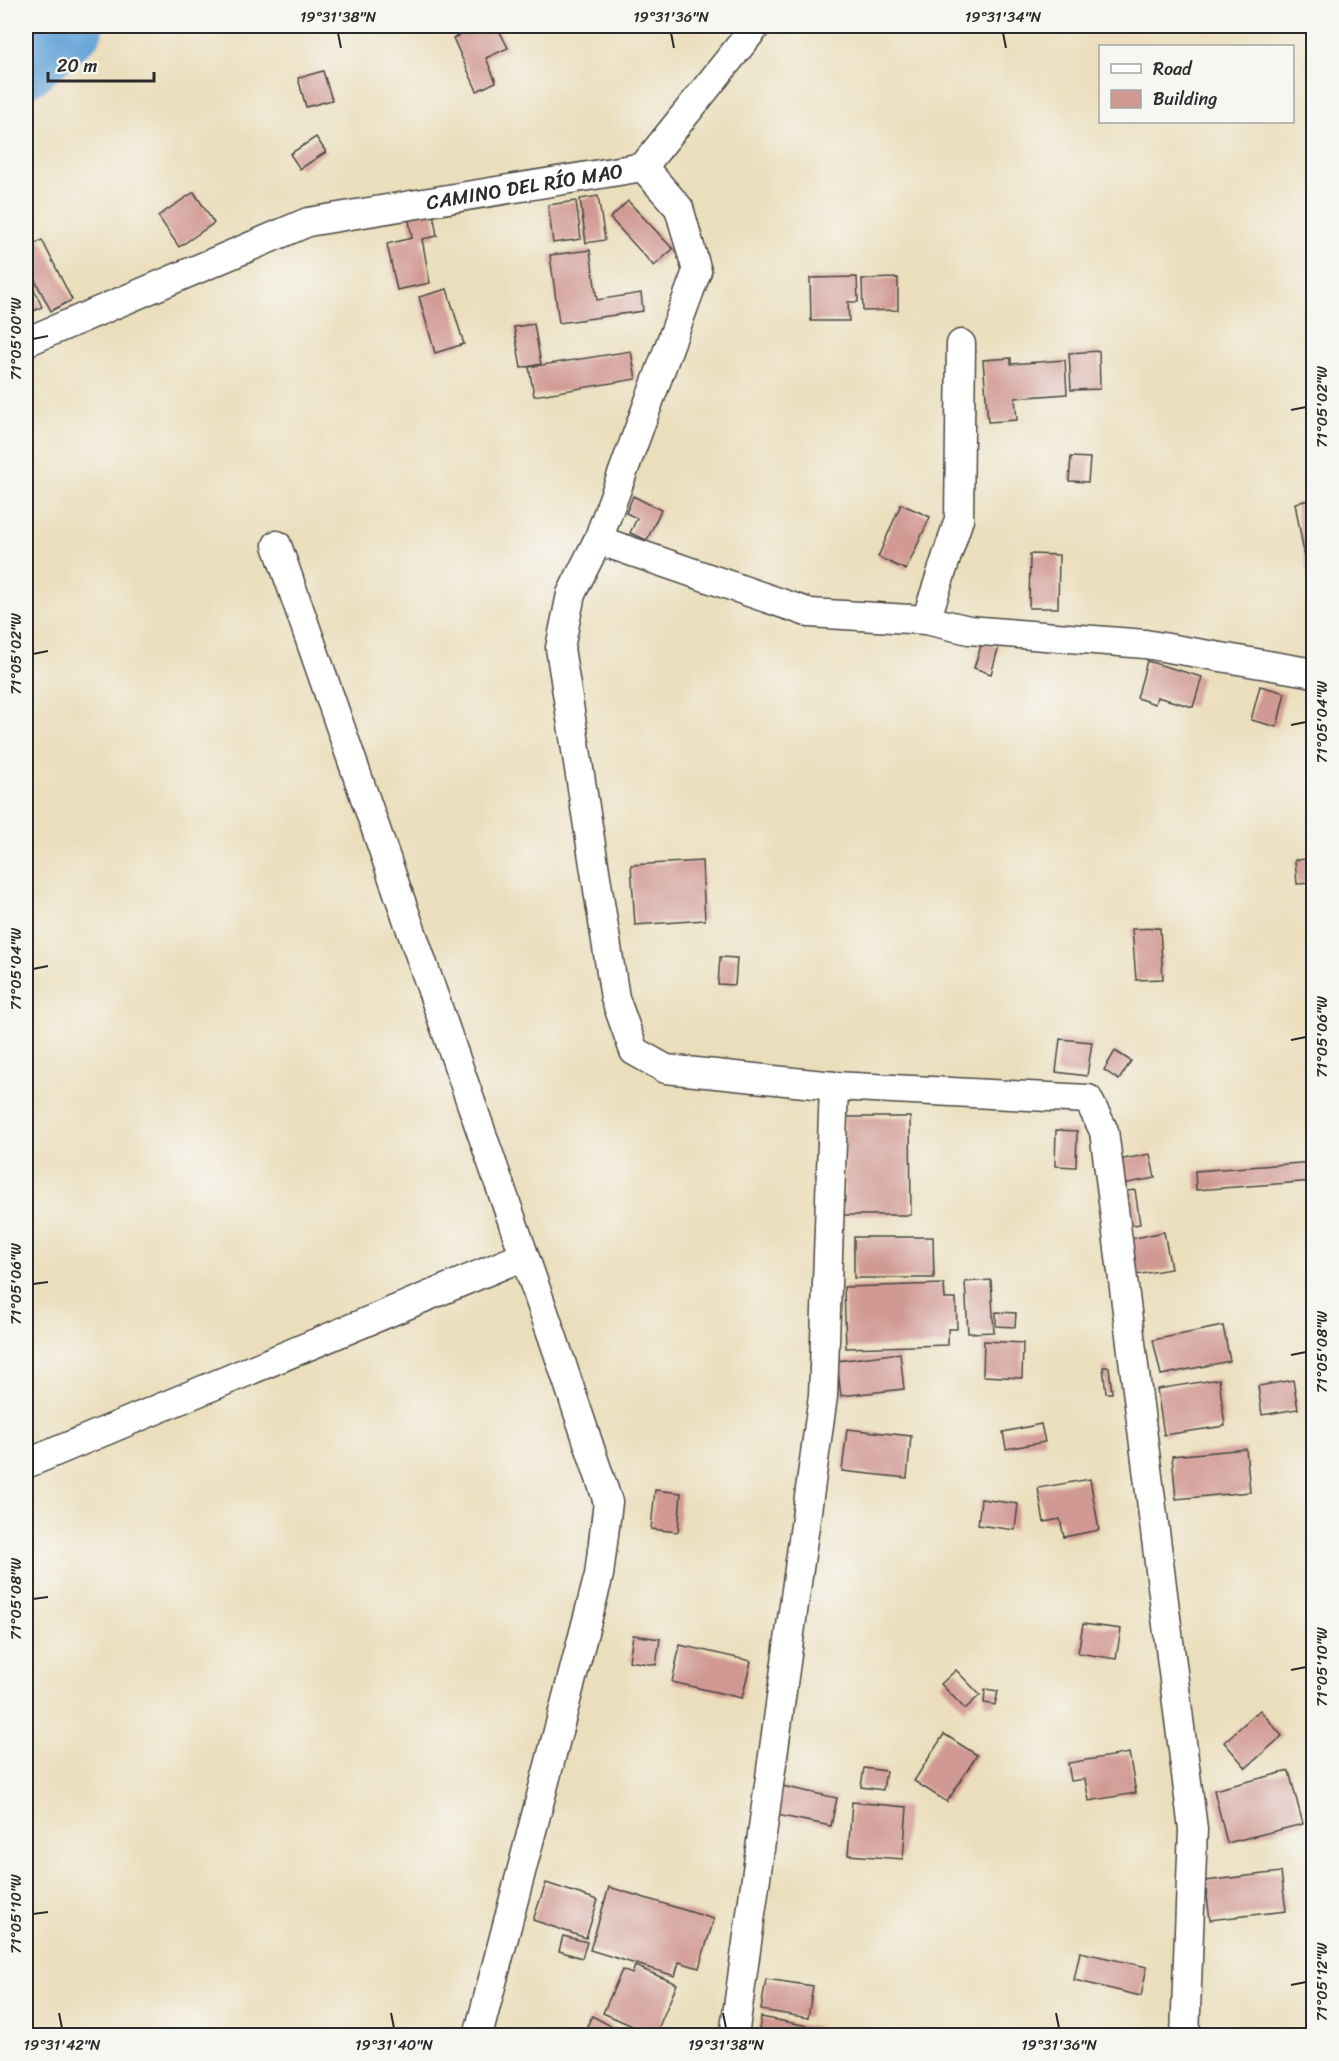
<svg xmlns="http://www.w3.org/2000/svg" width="1339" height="2061" font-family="Sriracha,sans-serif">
<rect width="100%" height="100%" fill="#f6f6f2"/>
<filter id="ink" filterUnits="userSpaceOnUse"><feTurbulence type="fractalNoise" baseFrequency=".0167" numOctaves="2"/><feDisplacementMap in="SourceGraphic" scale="12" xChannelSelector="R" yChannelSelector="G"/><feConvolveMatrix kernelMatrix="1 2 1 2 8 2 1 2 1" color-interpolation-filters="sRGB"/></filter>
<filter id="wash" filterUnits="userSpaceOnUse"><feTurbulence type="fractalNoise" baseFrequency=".008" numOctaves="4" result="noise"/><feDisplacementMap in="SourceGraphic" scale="24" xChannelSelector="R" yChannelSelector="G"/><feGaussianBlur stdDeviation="1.35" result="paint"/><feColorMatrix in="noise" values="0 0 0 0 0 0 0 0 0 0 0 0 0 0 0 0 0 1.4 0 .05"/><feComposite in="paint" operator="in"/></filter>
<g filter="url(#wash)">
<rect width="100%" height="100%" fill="#ebdebc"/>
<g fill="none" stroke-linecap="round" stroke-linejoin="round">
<polyline stroke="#66a4d8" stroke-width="63" points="26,65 72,26"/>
</g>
<g id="blocks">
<g fill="#d19993">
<polygon points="480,26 497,26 508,48 486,58 496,82 477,91 453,38"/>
<polygon points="323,71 332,100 306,107 298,78"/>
<polygon points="316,137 326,152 300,169 290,154"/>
<polygon points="194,192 214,223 179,247 158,216"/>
<polygon points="598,196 605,240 586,243 580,199"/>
<polygon points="576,201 581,239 553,243 548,205"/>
<polygon points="628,201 673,249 654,266 610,218"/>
<polygon points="433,212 437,236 422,239 430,283 397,290 387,244 412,238 408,215"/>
<polygon points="42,240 72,300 51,311 26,263 26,249"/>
<polygon points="590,250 597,300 641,293 643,311 559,323 550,255"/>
<polygon points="26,272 42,307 26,315"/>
<polygon points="857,277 858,302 848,302 849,321 811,321 810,278"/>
<polygon points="898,278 898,310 863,311 862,279"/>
<polygon points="447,289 464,344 435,353 419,297"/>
<polygon points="534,324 541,364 521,368 514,327"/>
<polygon points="631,351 636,379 534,396 529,367"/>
<polygon points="1099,351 1100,389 1071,390 1069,353"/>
<polygon points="1011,358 1011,364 1065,360 1067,394 1015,398 1017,420 988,422 983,360"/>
<polygon points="1071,457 1090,458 1088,482 1069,481"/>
<polygon points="633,496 661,510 647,540 630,533 637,518 626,513"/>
<polygon points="1314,499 1314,598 1312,598 1295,503"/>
<polygon points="901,504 930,517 906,570 878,557"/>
<polygon points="1030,554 1059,555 1058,608 1029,608"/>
<polygon points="982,642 999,646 991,674 974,668"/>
<polygon points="1147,661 1202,677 1193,707 1157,697 1155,704 1137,698"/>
<polygon points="1260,686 1285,693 1277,727 1251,720"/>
<polygon points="1310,859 1312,883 1297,884 1295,860"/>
<polygon points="702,861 705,920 635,925 631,865"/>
<polygon points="1160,928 1163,979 1136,980 1132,929"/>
<polygon points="720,957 737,958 735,985 718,984"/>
<polygon points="1060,1039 1092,1042 1087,1076 1056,1072"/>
<polygon points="1115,1051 1131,1061 1119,1080 1104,1070"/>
<polygon points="844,1117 910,1117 911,1215 844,1215"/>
<polygon points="1056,1130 1077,1131 1076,1167 1055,1166"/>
<polygon points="1150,1154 1155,1178 1122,1184 1118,1160"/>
<polygon points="1314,1162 1314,1181 1196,1190 1195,1171"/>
<polygon points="1135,1190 1140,1224 1124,1227 1119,1192"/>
<polygon points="1164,1232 1171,1269 1136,1275 1130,1239"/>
<polygon points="854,1237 933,1237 934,1278 854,1278"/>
<polygon points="991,1280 994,1332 968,1333 965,1282"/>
<polygon points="944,1284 945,1299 956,1299 957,1329 948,1329 948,1345 846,1348 844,1287"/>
<polygon points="996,1312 1016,1313 1015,1327 996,1326"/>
<polygon points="1223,1326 1230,1361 1161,1375 1153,1340"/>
<polygon points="984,1341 1023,1343 1022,1378 983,1376"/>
<polygon points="900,1353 904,1389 841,1396 837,1361"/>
<polygon points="1103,1367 1109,1367 1112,1393 1106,1393"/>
<polygon points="1219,1379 1225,1426 1164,1435 1157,1389"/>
<polygon points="1293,1380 1298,1409 1262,1415 1258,1386"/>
<polygon points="1041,1424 1045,1442 1006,1449 1003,1432"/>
<polygon points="847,1429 911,1436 907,1478 842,1471"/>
<polygon points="1246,1449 1250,1492 1176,1499 1172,1456"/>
<polygon points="1090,1479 1099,1530 1064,1537 1060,1519 1044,1522 1038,1488"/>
<polygon points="655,1490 681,1493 678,1532 651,1529"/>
<polygon points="981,1499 1018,1504 1015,1530 978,1525"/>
<polygon points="1083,1624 1121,1629 1116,1659 1078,1653"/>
<polygon points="633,1635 660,1639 656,1665 629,1661"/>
<polygon points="680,1645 751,1661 742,1698 672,1682"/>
<polygon points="956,1670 980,1695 965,1709 941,1684"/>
<polygon points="985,1689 998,1691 995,1705 984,1703"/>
<polygon points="1260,1710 1282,1736 1246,1768 1224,1742"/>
<polygon points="944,1734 977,1755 947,1802 914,1781"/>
<polygon points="1129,1753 1136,1793 1089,1801 1085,1779 1071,1781 1068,1763"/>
<polygon points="864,1768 886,1771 883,1790 861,1787"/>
<polygon points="1289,1771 1303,1824 1227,1843 1214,1790"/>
<polygon points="782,1786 837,1798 831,1826 777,1815"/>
<polygon points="852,1802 907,1807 903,1859 848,1855"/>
<polygon points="1281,1872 1286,1911 1210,1920 1205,1881"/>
<polygon points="546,1883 598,1900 586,1938 533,1920"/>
<polygon points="609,1887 714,1919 699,1968 679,1962 675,1976 590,1950"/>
<polygon points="563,1936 587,1942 582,1958 559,1951"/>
<polygon points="1080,1952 1147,1967 1141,1996 1074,1980"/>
<polygon points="635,1966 677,1984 655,2036 603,2013 622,1970 632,1974"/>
<polygon points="766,1979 813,1986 808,2018 761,2010"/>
<polygon points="592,2016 630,2036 582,2036"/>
<polygon points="761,2017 840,2032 840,2036 758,2036"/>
</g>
</g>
</g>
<g filter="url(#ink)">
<use href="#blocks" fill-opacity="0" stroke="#484641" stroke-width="1.5"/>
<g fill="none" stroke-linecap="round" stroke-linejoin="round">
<g stroke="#484641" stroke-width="31">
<g id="street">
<polyline points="643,167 679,208 697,271 598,540 571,594 560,648 615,998 634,1051 666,1069 834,1086 1088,1099 1104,1131 1193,1829 1185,2036"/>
<polyline points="643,167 756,26"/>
<path id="s1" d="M26,342l282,-120 335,-55"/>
<polyline points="598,540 810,613 926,620 969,630 1145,644 1314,673"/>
<polyline points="277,545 554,1341 608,1502 599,1575 478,2036"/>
<polyline points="926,620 959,519 961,344"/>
<polyline points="26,1464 524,1256"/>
<polyline points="734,2036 823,1396 834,1086"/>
</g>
</g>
<use href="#street" stroke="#fff" stroke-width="28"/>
</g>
</g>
<path fill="none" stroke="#2b2b2b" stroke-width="2" d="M338,33l3,15M671,33l3,15M1003,33l3,15M33,339l15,-3M1291,410l15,-3M33,654l15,-3M1291,725l15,-3M33,969l15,-3M1291,1040l15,-3M33,1284l15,-2M1291,1355l15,-3M33,1599l15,-2M1291,1670l15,-3M33,1914l15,-2M1291,1985l15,-3M59,2013l3,15M391,2013l3,15M723,2013l3,15M1056,2013l3,15"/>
<g text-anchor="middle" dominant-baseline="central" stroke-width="5" stroke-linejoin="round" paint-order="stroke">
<g font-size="20" fill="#2b2b2b" stroke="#f6f6f2">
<text stroke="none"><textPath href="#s1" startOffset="526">CAMINO DEL RÍO MAO</textPath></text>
</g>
</g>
<rect width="1339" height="2061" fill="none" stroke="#f6f6f2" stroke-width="66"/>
<rect x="1099" y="45" width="195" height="78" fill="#f6f6f2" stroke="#a5a5a2" stroke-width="1.5"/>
<rect x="1111" y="64" width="30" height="9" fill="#ffffff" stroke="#a5a5a2" stroke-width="1.5"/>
<text x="1153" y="75" font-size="18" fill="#2b2b2b">Road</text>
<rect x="1111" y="90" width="30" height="18" fill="#d19993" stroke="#a5a5a2" stroke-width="1.5"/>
<text x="1153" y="105" font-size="18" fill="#2b2b2b">Building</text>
<path d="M48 72v9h106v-9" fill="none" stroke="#2b2b2b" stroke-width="3"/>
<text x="57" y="72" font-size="18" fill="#2b2b2b" stroke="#f6f6f2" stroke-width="4.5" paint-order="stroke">20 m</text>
<rect x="33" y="33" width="1273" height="1995" fill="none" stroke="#2b2b2b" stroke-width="2"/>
<g font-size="15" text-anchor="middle" fill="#2b2b2b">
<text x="338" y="22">19°31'38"N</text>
<text x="671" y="22">19°31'36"N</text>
<text x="1003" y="22">19°31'34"N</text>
<text transform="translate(16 339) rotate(-90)" y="5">71°05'00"W</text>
<text transform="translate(1322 407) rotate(-90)" y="5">71°05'02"W</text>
<text transform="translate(16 654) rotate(-90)" y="5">71°05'02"W</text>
<text transform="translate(1322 722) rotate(-90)" y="5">71°05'04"W</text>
<text transform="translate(16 969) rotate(-90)" y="5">71°05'04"W</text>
<text transform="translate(1322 1037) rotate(-90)" y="5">71°05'06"W</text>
<text transform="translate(16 1284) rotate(-90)" y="5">71°05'06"W</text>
<text transform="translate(1322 1352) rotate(-90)" y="5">71°05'08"W</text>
<text transform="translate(16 1599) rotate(-90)" y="5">71°05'08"W</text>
<text transform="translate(1322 1667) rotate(-90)" y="5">71°05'10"W</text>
<text transform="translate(16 1914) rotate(-90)" y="5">71°05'10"W</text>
<text transform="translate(1322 1982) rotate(-90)" y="5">71°05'12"W</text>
<text x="62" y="2050">19°31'42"N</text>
<text x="394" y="2050">19°31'40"N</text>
<text x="726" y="2050">19°31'38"N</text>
<text x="1059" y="2050">19°31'36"N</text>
</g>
</svg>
